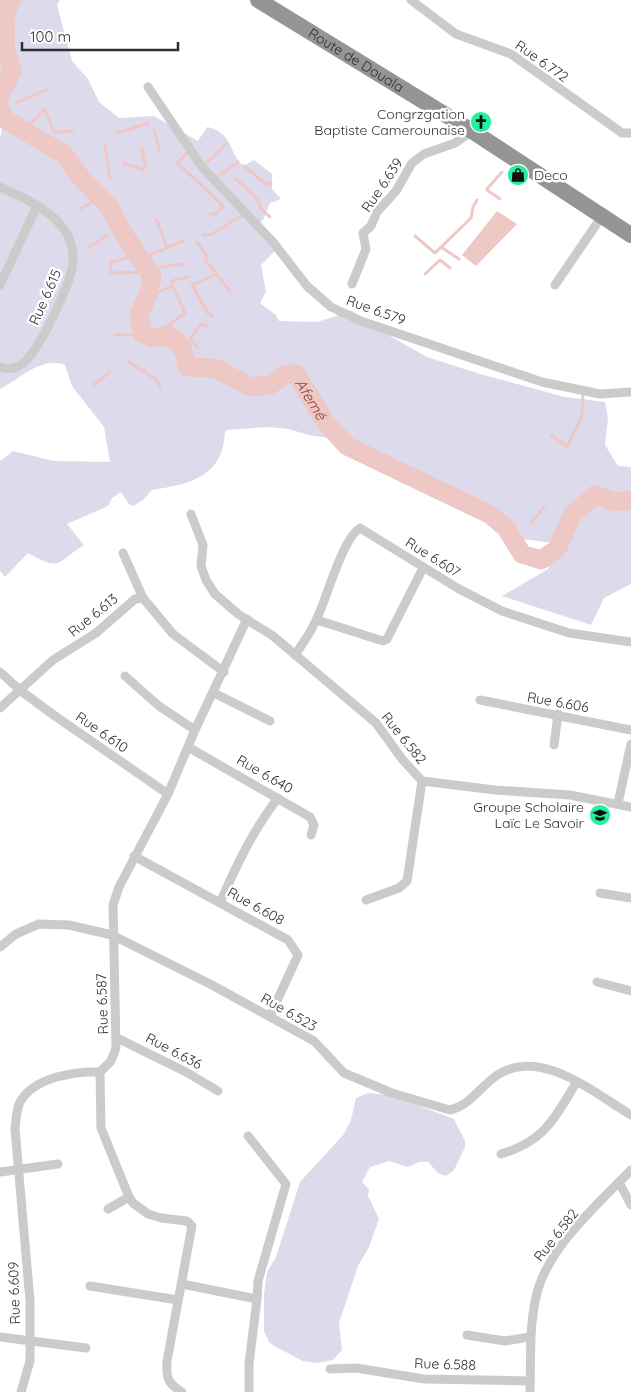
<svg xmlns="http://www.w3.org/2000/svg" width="631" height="1392" font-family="Quicksand,sans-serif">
<rect width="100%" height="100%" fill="#fff"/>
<g fill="#dddaec">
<path d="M0,0h60l-3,5 15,56 16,18 11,23 20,16 35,-2 44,25 9,-14c24,5 21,21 34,37l4,1 9,-5 18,14v15l9,10 -11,4 -7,17 -6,5 21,23 -17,17 5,27 -6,11 16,12 3,6 38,1 35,-11 38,25 37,21 53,17 85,23 40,5 3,16 -3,27 13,21 13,1v117l-27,14 -13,27 -89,-29 46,-27 6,-26 -32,-4 -29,-28 -143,-71 -37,-4 -25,-7 -18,-2 -43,3 -2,2c-2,45 -35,52 -73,58l-9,10 -10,6 -4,-2 -8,-12 -9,6 -4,8 -41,18 17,21c-29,18 -22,27 -56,8l-23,24 -5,-6v-110l13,-10 41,10 56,1 -6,-35 -32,-41 -7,-21c-22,-10 -47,15 -65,24v-250l3,-15 -3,-2z"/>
<polygon points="368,1093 390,1095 454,1119 465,1141 465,1147 454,1170 446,1176 438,1173 428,1162 419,1162 408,1167 389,1161 370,1167 362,1182 369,1190 368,1196 379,1219 369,1247 358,1266 339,1323 342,1350 333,1360 317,1363 303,1361 274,1346 269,1342 264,1331 264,1294 267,1272 276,1257 300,1182 344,1134 351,1120 356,1098"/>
</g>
<polygon fill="#eec8c5" points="497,211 517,224 476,266 462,255"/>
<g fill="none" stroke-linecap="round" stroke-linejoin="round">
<g stroke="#eec8c5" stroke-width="3">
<polyline points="17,102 47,90"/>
<polyline points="27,127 45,109 54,132 73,131"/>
<polyline points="154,129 159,150"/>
<polyline points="116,133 149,123"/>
<polyline points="105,145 110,178"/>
<polyline points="142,149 145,166"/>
<polyline points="189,154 186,154 177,163 201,185"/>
<polyline points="123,163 144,170"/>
<polyline points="203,166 227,143"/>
<polyline points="244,166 267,185 271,183"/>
<polyline points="216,178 238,162"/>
<polyline points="236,179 258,200 261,209 270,217"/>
<polyline points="203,186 224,207 213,215 210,214"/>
<polyline points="487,189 502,172"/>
<polyline points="487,190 500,199"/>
<polyline points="80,209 96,200"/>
<polyline points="156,219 167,247"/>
<polyline points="203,235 212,234 244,214"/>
<polyline points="415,236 435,253 471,218 473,207 477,200"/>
<polyline points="197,242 206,255 206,261 230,291"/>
<polyline points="89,247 107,236"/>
<polyline points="441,247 459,259"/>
<polyline points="136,253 133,256 111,262 110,273 151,272"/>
<polyline points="150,255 183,241"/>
<polyline points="154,268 183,264"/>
<polyline points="425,274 440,260 450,268"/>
<polyline points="142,299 172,286"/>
<polyline points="212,316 207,312 192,285 216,274"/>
<polyline points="168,331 169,325 185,313 171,281 188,277"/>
<polyline points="115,335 135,335 142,330"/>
<polyline points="198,348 190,339 201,324 208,326"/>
<polyline points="128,361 157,380 160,388"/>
<polyline points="93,385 110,372"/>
<polyline points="551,435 567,447 582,416 583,392"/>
<polyline points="531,523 544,507"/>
</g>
<g stroke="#eec8c5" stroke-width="19">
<polyline points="0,96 12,71 5,47 6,13 11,0"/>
<path id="s1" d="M0,110l6,10 58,34 17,24 28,28 14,27 29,43 -4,19 -9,19 3,19 9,4 11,1 5,-4c15,9 17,16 20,33l28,1 36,19 19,-2 16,-11h10l31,50 20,22 144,69 15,13 16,26 19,6 16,-11 16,-35 22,-19 19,7 17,-2"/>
</g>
<g stroke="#cbcbcb" stroke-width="9">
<polyline points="411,0 456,34 511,54 622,133 631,133"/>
<polyline points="148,87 202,167 273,242 307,286 331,307 361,321 542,382 600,394 631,392"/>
<path d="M0,187c24,11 56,24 68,49 3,7 6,18 5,26 -1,20 -35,91 -51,102 -6,5 -15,5 -22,3"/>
<polyline points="352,284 366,249 363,233 371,226 377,212 396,191 412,163 424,154 455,143 472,131"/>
<polyline points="0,285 37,206"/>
<polyline points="555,285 602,216"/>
<polyline points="191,514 203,545 201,566 206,580 215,594 238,614 273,636 376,723 402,759 422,781 495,790 570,795 631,807"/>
<polyline points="123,553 143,598"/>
<polyline points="317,620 383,641 387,639 423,568"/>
<path d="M295,655c8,-12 17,-24 22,-37 10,-20 25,-79 43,-90l99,61 43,22 67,22 62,9"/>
<polyline points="0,672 21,691 55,716 168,794"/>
<polyline points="125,676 159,706 195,730"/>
<polyline points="214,693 270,721"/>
<polyline points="480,700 631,730"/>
<polyline points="0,708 53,660 96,633 135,599 143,598 173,634 224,672"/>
<polyline points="554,745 558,714"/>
<polyline points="188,747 310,817 314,825 311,835"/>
<polyline points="618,803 631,744"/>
<polyline points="134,856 288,940 298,955 270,1016"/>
<polyline points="600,893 631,898"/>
<polyline points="366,900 399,888 407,881 422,781"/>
<path d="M220,903c16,-37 33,-73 58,-105"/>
<path d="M0,947l16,-13 23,-10 30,1 43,10 98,49 104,57 30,32 48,20 58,17c21,-5 31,-25 49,-36 43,-26 95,19 132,41"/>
<polyline points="597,982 631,991"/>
<polyline points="117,1038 186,1072 218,1091"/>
<polyline points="248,1136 286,1184 258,1281 257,1299"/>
<path d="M501,1154c44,-13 53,-35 75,-71"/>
<polyline points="0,1172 58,1164"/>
<polyline points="619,1182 631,1205"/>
<polyline points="108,1209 129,1197"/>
<polyline points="182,1284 257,1299 249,1364 249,1392"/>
<polyline points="90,1286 178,1300"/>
<polyline points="467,1335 505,1341 530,1337"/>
<polyline points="0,1337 86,1348"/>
<polyline points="330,1369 356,1368 424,1379 530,1381"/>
<path d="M21,1392l9,-31v-60l-15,-172c1,-9 1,-19 5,-27 14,-25 55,-31 80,-30"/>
<path d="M182,1392c-15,-9 -16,-15 -15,-31l25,-135 -5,-5 -26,-3 -13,-4 -15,-11 -4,-6 -28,-69 -1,-56 11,-11 5,-13 -3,-143 6,-18 49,-93 27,-64 52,-111"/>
<path d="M530,1392c1,-32 -1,-64 6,-95 10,-48 62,-93 95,-127"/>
</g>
<path stroke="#959595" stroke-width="16" id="s2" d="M258,0l214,131 159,104"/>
</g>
<defs>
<g id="church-disc" transform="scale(1.125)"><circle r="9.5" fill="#24f0a0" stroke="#fff"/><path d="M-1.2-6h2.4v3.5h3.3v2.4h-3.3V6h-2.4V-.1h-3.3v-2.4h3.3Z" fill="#111"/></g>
<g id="shop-disc" transform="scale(1.125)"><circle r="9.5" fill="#24f0a0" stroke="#fff"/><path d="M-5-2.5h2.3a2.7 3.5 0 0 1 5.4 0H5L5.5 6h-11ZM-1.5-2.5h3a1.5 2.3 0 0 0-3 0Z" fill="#111"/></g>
<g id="school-disc" transform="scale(1.125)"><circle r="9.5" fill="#24f0a0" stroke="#fff"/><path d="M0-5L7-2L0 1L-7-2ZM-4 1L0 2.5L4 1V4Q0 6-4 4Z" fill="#111"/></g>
</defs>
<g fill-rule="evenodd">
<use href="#church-disc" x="481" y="122"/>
<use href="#shop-disc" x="518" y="175"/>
<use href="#school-disc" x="600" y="815"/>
</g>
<g text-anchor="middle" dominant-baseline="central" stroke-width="5" stroke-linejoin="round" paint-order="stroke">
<g font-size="14" fill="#2e2e2e" stroke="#fff">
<text stroke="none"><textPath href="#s2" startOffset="115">Route de Douala</textPath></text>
<text transform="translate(542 61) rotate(35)">Rue 6.772</text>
<text transform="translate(382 185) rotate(-56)">Rue 6.639</text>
<text transform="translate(45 297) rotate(-66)">Rue 6.615</text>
<text transform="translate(376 310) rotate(20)">Rue 6.579</text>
<text transform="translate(433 557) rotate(32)">Rue 6.607</text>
<text transform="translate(93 615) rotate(-39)">Rue 6.613</text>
<text transform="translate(558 702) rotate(10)">Rue 6.606</text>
<text transform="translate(102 732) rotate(35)">Rue 6.610</text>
<text transform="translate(404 738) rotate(51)">Rue 6.582</text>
<text transform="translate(265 774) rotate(30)">Rue 6.640</text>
<text transform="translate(256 906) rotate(29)">Rue 6.608</text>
<text transform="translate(102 1004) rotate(-92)">Rue 6.587</text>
<text transform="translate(289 1012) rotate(30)">Rue 6.523</text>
<text transform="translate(174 1051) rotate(28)">Rue 6.636</text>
<text transform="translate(556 1235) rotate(-52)">Rue 6.582</text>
<text transform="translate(14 1293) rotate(-92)">Rue 6.609</text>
<text transform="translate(445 1364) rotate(2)">Rue 6.588</text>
</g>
<g font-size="14" fill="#2e2e2e" stroke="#fff" text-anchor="end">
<text x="465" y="114">Congrzgation<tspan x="465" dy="16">Baptiste Camerounaise</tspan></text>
<text x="534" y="175" text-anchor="start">Deco</text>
<text x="584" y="807">Groupe Scholaire<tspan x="584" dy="16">Laïc Le Savoir</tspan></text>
</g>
<g font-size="15" font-style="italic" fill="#953d37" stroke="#fff">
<text stroke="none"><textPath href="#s1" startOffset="504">Afemé</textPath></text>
</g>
</g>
<path d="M22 42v8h156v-8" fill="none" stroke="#2e2e2e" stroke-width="2.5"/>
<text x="30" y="42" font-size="15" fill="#2e2e2e" stroke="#ffffff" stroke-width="4" paint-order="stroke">100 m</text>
</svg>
